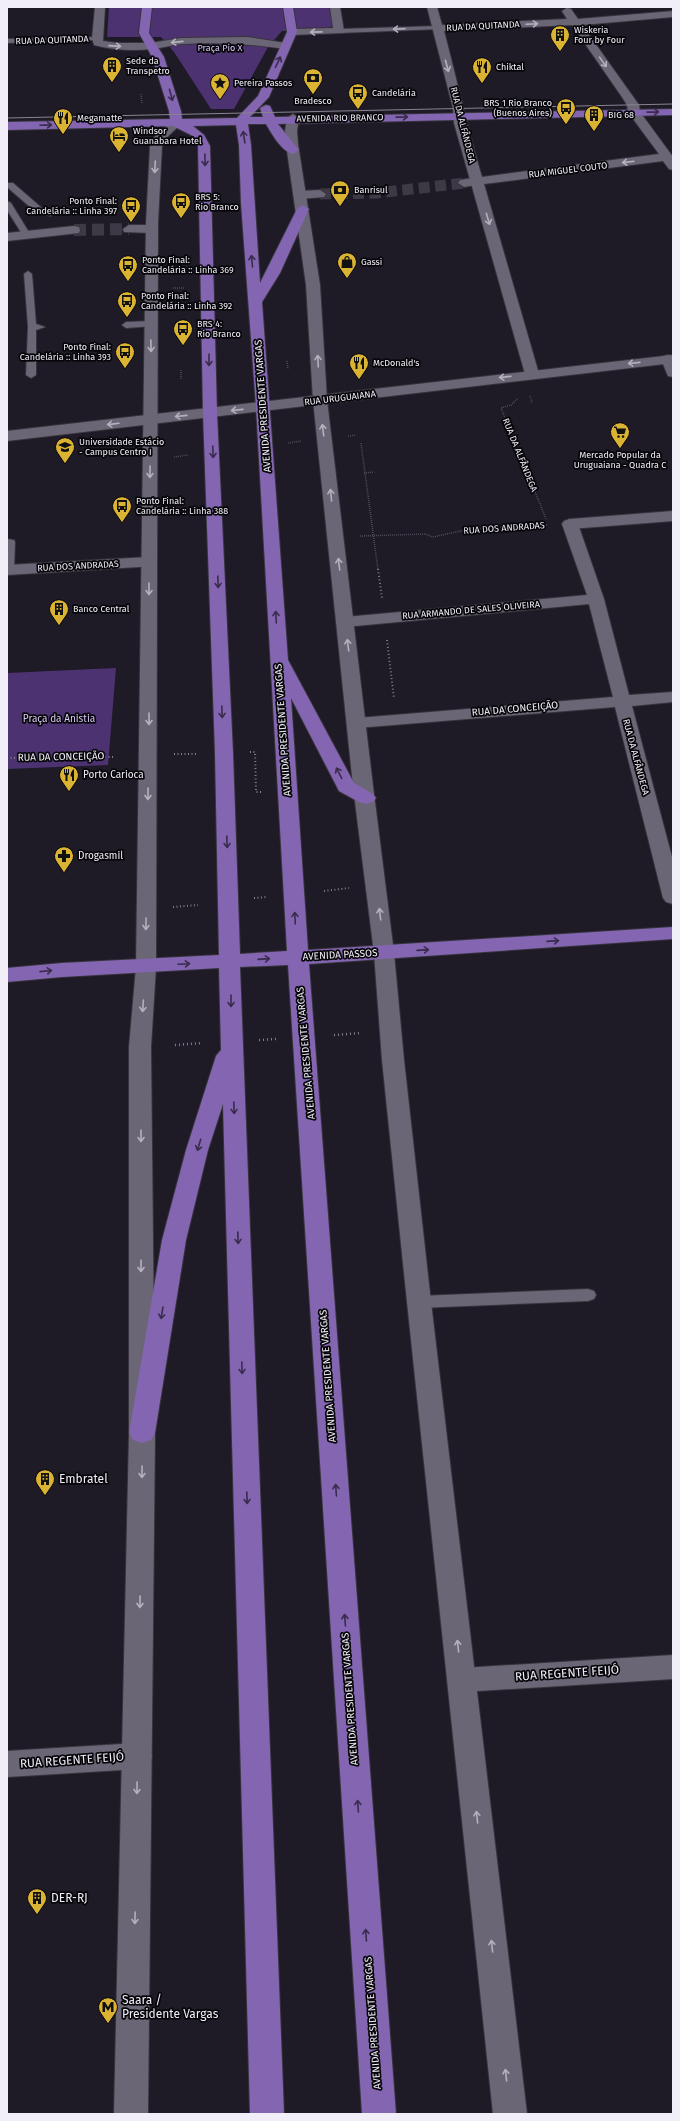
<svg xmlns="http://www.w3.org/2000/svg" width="680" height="2121" font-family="'Fira Sans',sans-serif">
<rect width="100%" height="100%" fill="#1e1a26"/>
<g fill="#4d3272">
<polygon points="109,7 330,7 333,26 324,29 282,31 268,47 234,109 211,109 174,52 161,37 107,37"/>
<polygon points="116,668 108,765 7,769 7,673"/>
</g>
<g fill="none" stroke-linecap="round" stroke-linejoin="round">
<polyline stroke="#3e3a45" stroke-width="11" stroke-dasharray="11 5.5" stroke-linecap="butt" points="320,194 377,193 464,183"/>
<polyline stroke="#3e3a45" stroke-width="12" stroke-dasharray="12 6" stroke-linecap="butt" points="74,230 129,229"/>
<g stroke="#37343d" stroke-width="2">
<g id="service">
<polygon points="438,26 441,28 440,29 339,33 336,31 339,29"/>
<polygon points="99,37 99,39 97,40 7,43 7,39"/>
<polygon points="7,183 13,183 43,209 51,212 51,216 37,213 7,187"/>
<polygon points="7,201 11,203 30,234 29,236 22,234 7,210"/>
<polygon points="28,271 32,274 36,324 45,327 36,330 36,375 31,378 26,375 28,327 24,274"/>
<polygon points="151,321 154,322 154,326 126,328 122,325 126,322"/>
<polygon points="7,539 14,540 15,542 14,570 9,573 7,573"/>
<polygon points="588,1289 594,1291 596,1295 594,1299 588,1301 419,1308 413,1306 411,1302 413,1298 419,1296"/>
</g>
</g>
<g stroke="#37343d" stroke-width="2">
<g id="pedestrian">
<polygon points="478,177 482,178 484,181 482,184 464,187 458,183 460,180"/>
<polygon points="320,190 326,194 324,197 299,199 293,195 299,191"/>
<polygon points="570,519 575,521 578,524 604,599 629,695 673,692 673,702 632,706 673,861 673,904 666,902 663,898 615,707 357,728 351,727 348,723 351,719 357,718 613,697 589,604 345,627 339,625 337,622 339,619 345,617 587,595 562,524 565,521"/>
<polygon points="673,1655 673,1679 462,1692 452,1688 448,1680 452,1672 462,1668"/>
<polygon points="138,1743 148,1747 152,1756 148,1765 138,1769 7,1777 7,1751"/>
</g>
</g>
<g stroke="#37343d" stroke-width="2">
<g id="minor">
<path d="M95,7h10l-2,34 14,2h33l31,-5 67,-1 38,6 5,3 -5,3c-35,-5 -69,-7 -104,-5 -10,1 -20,4 -30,5 -18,2 -40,1 -58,-4l-2,-7z"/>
<polygon points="330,7 340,7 344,31 343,33 292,35 287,32 292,29 333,28"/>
<path d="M427,7h10l5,18 125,-6 -5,-8 5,-3 4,1 7,10 95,-8v6l-91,8 57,80 1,7 33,45v13l-4,-1 -6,-8 -179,23 55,190 -2,3h-10l-2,-3 -71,-251 -1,-15zM572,25l50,72 5,8 1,7 31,42 -177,23c-15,-49 -25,-97 -38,-146z"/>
<polygon points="129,225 152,225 158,229 152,233 124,232 123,229"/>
<polygon points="74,226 79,227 80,230 79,233 7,241 7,233"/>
<polygon points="668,355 673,356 673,377 668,376 661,359 663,356"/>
<polygon points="673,511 673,521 570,529 564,527 562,524 564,521 570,519"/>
<polygon points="149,557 155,558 157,562 155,566 7,575 7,565"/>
</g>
</g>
<g stroke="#37343d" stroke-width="2">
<polygon id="tertiary" points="673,355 673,363 7,441 7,431"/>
</g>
<g stroke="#37343d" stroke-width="2">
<g id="secondary">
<polygon points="293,114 299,118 297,131 298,144 320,285 327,400 373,786 394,953 404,1060 431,1302 527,2114 493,2114 407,1302 382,1060 374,953 353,786 313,400 306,285 286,144 285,131 287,118"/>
<polygon points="176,119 182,123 165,139 162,146 158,223 156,967 151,1047 155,1433 148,2114 114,2114 129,1433 129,1047 136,967 146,223 150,146 156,134 172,121"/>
</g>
</g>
<g stroke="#37343d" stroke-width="2">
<path id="primary" d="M142,7h10l-3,26 15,24 17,54 1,8 55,-1 21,-22 29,-64 -4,-25h10l4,25 -28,65 -19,20h13l-3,-9 6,-3 4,1 5,11 398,-8v6l-395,9 21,26 -6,4c-12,-3 -21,-20 -27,-30h-18l3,21 9,138 37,-74 6,-4 6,4 -29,64 -18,29 26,358 66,123 19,11 3,4 -3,4 -7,2 -7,-2 -20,-11 -48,-93 17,252 365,-23v12l-364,25 87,1150h-34l-74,-1149 -48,2 44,1147h-34l-27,-1010 -15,46 -22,90 -31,193 -4,7 -9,3 -9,-3 -4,-7 33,-193 24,-90 30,-94 5,-6 -2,-82 -157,9 -55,5v-14l55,-5 157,-8 -4,-202 -12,-340 -5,-267 -5,-10 -20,-10 -166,4v-8l163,-3 -1,-8 -17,-54 -13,-24zM236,125l3,20 2,58 15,204 31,544 -47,3 -7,-201 -16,-340 -7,-267 -6,-11 -11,-9z"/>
</g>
<g stroke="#817e88" stroke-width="1.5" stroke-dasharray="0.5 1.5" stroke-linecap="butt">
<polyline points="141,94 142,104"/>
<polyline points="173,288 184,288"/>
<polyline points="287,361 288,369"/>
<polyline points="181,370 181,380"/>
<polyline points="530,396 532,403"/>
<polyline points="517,399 511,405 501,408 546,519"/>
<polyline points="348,436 356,435"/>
<polyline points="288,443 301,441"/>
<polyline points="361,443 378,570"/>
<polyline points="174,457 188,455"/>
<polyline points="364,473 374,472"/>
<polyline points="360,536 425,534 433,537 465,530 548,525"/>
</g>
<g stroke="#817e88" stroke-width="2" stroke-dasharray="1 2.5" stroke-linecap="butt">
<polyline points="378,569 382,598"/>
<polyline points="387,640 394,699"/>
<polyline points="250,752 255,752 256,792 261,792"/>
<polyline points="174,754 197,754"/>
<polyline points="7,758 115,757"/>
<polyline points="324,891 349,888"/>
<polyline points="254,898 267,897"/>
<polyline points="173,907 198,905"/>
</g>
<g stroke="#817e88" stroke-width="2.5" stroke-dasharray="1 3" stroke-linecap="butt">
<polyline points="334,1035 362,1033"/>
<polyline points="259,1040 276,1039"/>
<polyline points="175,1045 203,1043"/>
</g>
<use href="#service" fill="#6b6675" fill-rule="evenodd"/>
<use href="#pedestrian" fill="#6b6675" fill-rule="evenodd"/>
<use href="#minor" fill="#6b6675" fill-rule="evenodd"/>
<use href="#tertiary" fill="#6b6675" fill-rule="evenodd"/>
<use href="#secondary" fill="#6b6675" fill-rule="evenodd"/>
<use href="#primary" fill="#8465b1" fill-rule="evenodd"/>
<polyline stroke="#88848f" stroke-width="1" points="7,118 673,104"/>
</g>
<defs><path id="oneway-shaft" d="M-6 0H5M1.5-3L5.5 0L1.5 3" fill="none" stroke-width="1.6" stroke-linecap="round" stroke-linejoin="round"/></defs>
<g stroke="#b5b1bc">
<use href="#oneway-shaft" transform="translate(532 24) rotate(-3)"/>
<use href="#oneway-shaft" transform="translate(399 29) rotate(178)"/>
<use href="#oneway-shaft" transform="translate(316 32) rotate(179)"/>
<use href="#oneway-shaft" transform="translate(177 42) rotate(174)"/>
<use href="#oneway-shaft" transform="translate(115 46) rotate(4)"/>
<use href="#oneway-shaft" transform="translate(603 62) rotate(55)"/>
<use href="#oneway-shaft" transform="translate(447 66) rotate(75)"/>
<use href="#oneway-shaft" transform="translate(628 162) rotate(173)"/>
<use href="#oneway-shaft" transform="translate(155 167) rotate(93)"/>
<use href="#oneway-shaft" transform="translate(488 219) rotate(74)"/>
<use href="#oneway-shaft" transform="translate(151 346) rotate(88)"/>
<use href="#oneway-shaft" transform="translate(318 361) rotate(-93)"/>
<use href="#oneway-shaft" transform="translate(634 363) rotate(174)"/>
<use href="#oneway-shaft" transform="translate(505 377) rotate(173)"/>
<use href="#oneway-shaft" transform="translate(237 410) rotate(174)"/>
<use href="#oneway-shaft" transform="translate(181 416) rotate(174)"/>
<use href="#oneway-shaft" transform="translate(113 424) rotate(173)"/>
<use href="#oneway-shaft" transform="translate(323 430) rotate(-97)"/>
<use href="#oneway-shaft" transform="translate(150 472) rotate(91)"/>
<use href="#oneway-shaft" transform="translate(331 495) rotate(-96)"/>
<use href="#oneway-shaft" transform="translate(339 564) rotate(-97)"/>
<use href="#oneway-shaft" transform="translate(149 589) rotate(90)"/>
<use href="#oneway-shaft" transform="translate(348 645) rotate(-97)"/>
<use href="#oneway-shaft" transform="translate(149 719) rotate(90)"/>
<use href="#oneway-shaft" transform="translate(148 794) rotate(91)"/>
<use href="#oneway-shaft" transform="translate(380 914) rotate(-97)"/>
<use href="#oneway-shaft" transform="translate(146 924) rotate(91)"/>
<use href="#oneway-shaft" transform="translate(143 1006) rotate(94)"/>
<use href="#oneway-shaft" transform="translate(141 1136) rotate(90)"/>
<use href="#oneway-shaft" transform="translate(141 1266) rotate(90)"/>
<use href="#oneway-shaft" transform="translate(142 1472) rotate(91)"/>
<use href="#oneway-shaft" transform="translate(140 1602) rotate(91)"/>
<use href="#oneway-shaft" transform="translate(458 1646) rotate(-96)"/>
<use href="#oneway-shaft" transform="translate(137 1788) rotate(91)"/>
<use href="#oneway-shaft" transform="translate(477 1817) rotate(-96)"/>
<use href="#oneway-shaft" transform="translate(135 1918) rotate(91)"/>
<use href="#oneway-shaft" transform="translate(492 1946) rotate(-96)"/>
<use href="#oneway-shaft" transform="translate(506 2075) rotate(-96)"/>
</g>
<g stroke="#392c4d">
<use href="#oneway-shaft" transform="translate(278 62) rotate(-65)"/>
<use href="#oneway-shaft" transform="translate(171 95) rotate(75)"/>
<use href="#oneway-shaft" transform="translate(653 112) rotate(-1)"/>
<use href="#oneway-shaft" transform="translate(402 117) rotate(-1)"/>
<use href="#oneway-shaft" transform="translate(46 125) rotate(-2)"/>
<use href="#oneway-shaft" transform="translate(244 137) rotate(-99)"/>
<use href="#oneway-shaft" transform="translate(205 160) rotate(89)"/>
<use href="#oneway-shaft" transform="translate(252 261) rotate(-95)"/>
<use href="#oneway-shaft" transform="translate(209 360) rotate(90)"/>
<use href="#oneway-shaft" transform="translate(213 452) rotate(88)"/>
<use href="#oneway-shaft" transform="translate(218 582) rotate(88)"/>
<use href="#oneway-shaft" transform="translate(276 617) rotate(-93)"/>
<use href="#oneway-shaft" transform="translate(222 712) rotate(88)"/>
<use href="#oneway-shaft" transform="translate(339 773) rotate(-117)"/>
<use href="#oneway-shaft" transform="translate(227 842) rotate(88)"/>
<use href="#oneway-shaft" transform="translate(295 918) rotate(-93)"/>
<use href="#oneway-shaft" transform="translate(553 941) rotate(-4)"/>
<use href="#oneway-shaft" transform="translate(423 950) rotate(-4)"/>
<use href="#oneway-shaft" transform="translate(264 959) rotate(-4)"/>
<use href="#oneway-shaft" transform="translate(184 964) rotate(-3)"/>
<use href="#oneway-shaft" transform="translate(46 971) rotate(-6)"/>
<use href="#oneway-shaft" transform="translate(231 1001) rotate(90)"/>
<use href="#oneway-shaft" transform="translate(234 1108) rotate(88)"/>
<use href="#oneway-shaft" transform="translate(199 1145) rotate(107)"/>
<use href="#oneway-shaft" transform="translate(238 1238) rotate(88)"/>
<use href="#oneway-shaft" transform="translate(162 1313) rotate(99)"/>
<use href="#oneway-shaft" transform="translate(242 1368) rotate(88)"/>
<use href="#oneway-shaft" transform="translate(336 1490) rotate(-94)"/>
<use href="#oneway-shaft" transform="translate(247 1498) rotate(88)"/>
<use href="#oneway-shaft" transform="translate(345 1620) rotate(-94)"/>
<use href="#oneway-shaft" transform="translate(358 1806) rotate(-94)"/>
<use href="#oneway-shaft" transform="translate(366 1935) rotate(-94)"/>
</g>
<defs>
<g id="building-pin" transform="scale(1)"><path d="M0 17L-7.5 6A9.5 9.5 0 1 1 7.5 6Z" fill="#dbb333" stroke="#07060a"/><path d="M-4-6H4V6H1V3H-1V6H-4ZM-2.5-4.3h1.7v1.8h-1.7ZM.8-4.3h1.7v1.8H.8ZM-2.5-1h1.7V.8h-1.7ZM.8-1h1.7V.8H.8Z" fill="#111"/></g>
<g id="restaurant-pin" transform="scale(1)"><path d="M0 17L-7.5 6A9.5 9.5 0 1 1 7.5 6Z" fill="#dbb333" stroke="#07060a"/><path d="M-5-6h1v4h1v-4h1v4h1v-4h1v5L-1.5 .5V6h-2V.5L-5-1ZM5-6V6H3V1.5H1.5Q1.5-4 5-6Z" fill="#111"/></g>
<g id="bank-pin" transform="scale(1)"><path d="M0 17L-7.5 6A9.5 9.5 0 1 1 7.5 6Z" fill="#dbb333" stroke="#07060a"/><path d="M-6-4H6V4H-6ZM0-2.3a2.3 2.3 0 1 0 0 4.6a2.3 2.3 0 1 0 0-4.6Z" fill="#111"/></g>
<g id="sight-pin" transform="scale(1)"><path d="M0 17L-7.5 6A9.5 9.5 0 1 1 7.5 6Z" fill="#dbb333" stroke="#07060a"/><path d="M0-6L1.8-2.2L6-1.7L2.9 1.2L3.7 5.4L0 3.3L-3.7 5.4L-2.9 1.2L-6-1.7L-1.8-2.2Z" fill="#111"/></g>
<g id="bus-pin" transform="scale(1)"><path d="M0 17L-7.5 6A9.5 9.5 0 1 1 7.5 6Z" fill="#dbb333" stroke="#07060a"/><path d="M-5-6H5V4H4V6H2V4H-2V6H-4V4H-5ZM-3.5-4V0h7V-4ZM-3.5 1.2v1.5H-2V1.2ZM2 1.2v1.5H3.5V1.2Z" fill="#111"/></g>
<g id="hotel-pin" transform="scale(1)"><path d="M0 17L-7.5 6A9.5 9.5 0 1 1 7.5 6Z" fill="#dbb333" stroke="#07060a"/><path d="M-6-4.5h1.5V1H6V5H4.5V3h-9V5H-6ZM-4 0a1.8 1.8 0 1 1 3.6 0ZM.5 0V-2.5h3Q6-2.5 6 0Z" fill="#111"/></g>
<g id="shop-pin" transform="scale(1)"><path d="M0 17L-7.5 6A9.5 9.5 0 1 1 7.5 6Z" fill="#dbb333" stroke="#07060a"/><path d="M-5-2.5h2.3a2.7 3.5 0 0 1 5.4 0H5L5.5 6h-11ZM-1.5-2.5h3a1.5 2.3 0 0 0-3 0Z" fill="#111"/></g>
<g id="supermarket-pin" transform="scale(1)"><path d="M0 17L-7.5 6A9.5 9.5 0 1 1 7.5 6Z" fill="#dbb333" stroke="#07060a"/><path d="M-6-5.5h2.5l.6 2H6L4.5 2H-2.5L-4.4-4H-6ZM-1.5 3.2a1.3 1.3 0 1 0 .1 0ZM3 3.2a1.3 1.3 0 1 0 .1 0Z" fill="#111"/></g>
<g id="university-pin" transform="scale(1)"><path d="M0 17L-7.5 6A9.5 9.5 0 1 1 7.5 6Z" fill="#dbb333" stroke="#07060a"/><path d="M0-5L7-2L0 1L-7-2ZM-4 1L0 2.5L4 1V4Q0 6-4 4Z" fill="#111"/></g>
<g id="pharmacy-pin" transform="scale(1)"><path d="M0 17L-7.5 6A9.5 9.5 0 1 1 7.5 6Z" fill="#dbb333" stroke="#07060a"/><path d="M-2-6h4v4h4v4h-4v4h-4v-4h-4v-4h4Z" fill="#111"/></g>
<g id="metro-pin" transform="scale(1)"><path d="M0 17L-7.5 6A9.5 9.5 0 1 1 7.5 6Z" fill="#dbb333" stroke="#07060a"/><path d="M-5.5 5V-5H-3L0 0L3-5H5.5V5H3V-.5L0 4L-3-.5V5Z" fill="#111"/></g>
</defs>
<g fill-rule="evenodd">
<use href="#building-pin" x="560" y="35"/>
<use href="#building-pin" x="112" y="66"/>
<use href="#restaurant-pin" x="482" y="67"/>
<use href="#bank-pin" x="313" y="78"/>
<use href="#sight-pin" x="220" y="83"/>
<use href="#bus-pin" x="358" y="93"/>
<use href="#bus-pin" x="566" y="108"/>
<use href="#building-pin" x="594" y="115"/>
<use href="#restaurant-pin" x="63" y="118"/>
<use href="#hotel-pin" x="119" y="136"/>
<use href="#bank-pin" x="340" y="190"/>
<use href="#bus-pin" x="181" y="202"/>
<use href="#bus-pin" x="131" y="206"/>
<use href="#shop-pin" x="347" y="262"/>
<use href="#bus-pin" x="128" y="265"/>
<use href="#bus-pin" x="127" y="301"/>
<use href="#bus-pin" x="183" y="329"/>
<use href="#bus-pin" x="125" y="352"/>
<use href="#restaurant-pin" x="359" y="363"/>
<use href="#supermarket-pin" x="620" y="432"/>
<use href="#university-pin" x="65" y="447"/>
<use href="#bus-pin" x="122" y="506"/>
<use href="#building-pin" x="59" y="609"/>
<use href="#restaurant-pin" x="69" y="775"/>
<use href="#pharmacy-pin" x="64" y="856"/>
<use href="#building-pin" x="45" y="1479"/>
<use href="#building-pin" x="37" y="1898"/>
<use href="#metro-pin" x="108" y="2007"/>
</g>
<g text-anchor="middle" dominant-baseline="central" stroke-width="3.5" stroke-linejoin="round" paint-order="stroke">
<g font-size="9" fill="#f1eef7" stroke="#07060a">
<text transform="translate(483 26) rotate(-3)">RUA DA QUITANDA</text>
<text transform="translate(52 40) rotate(-2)">RUA DA QUITANDA</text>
<text transform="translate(340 118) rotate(-1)">AVENIDA RIO BRANCO</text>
<text transform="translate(463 125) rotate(76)">RUA DA ALFÂNDEGA</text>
<text transform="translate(568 170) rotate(-7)">RUA MIGUEL COUTO</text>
<text transform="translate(340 398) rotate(-7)">RUA URUGUAIANA</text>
<text transform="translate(520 455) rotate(68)">RUA DA ALFÂNDEGA</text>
<text transform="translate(504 528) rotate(-4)">RUA DOS ANDRADAS</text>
<text transform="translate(78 566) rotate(-3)">RUA DOS ANDRADAS</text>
<text transform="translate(471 610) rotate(-5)">RUA ARMANDO DE SALES OLIVEIRA</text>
<text transform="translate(636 757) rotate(75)">RUA DA ALFÂNDEGA</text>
</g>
<g font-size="9" fill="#f1eef7" stroke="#07060a" text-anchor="start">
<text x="574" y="30">Wiskeria<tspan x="574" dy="10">Four by Four</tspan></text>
<text x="126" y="61">Sede da<tspan x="126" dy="10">Transpetro</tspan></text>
<text x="496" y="67">Chiktal</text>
<text x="234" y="83">Pereira Passos</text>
<text x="372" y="93">Candelária</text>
<text x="313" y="101" text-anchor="middle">Bradesco</text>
<text x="552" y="103" text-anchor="end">BRS 1 Rio Branco<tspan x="552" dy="10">(Buenos Aires)</tspan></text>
<text x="608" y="115">BIG 68</text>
<text x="77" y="118">Megamatte</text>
<text x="133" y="131">Windsor<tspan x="133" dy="10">Guanabara Hotel</tspan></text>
<text x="354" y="190">Banrisul</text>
<text x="195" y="197">BRS 5:<tspan x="195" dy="10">Rio Branco</tspan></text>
<text x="117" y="201" text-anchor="end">Ponto Final:<tspan x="117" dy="10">Candelária :: Linha 397</tspan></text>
<text x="142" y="260">Ponto Final:<tspan x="142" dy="10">Candelária :: Linha 369</tspan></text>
<text x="361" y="262">Gassi</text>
<text x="141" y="296">Ponto Final:<tspan x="141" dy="10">Candelária :: Linha 392</tspan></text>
<text x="197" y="324">BRS 4:<tspan x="197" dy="10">Rio Branco</tspan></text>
<text x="111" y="347" text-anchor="end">Ponto Final:<tspan x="111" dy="10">Candelária :: Linha 393</tspan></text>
<text x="373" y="363">McDonald's</text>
<text x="79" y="442">Universidade Estácio<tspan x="79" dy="10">- Campus Centro I</tspan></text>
<text x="620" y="455" text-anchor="middle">Mercado Popular da<tspan x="620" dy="10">Uruguaiana - Quadra C</tspan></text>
<text x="136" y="501">Ponto Final:<tspan x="136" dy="10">Candelária :: Linha 388</tspan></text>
<text x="73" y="609">Banco Central</text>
</g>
<g font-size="9" fill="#dacbf8" stroke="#07060a">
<text x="220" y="48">Praça Pio X</text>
</g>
<g font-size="10" fill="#f1eef7" stroke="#07060a">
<text transform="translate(263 406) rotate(-94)">AVENIDA PRESIDENTE VARGAS</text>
<text transform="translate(515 709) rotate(-5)">RUA DA CONCEIÇÃO</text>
<text transform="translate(283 730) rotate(-94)">AVENIDA PRESIDENTE VARGAS</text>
<text transform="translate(61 757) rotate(-1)">RUA DA CONCEIÇÃO</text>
<text transform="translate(340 955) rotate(-3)">AVENIDA PASSOS</text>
<text transform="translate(306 1053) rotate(-95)">AVENIDA PRESIDENTE VARGAS</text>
<text transform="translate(328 1376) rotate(-94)">AVENIDA PRESIDENTE VARGAS</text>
<text transform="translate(350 1699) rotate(-94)">AVENIDA PRESIDENTE VARGAS</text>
<text transform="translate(373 2023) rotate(-94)">AVENIDA PRESIDENTE VARGAS</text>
</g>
<g font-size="10" fill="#dacbf8" stroke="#07060a">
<text x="59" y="719">Praça da Anistia</text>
</g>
<g font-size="10" fill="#f1eef7" stroke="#07060a" text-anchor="start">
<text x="83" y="775">Porto Carioca</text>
<text x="78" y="856">Drogasmil</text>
</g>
<g font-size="12" fill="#f1eef7" stroke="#07060a" text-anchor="start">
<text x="59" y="1479">Embratel</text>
<text x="51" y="1898">DER-RJ</text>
<text x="122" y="2000">Saara /<tspan x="122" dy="14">Presidente Vargas</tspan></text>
</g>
<g font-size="12" fill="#f1eef7" stroke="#07060a">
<text transform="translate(567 1673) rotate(-4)">RUA REGENTE FEIJÓ</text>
<text transform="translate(72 1760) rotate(-4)">RUA REGENTE FEIJÓ</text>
</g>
</g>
<rect width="680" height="2121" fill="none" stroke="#f1eef7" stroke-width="16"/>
</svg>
